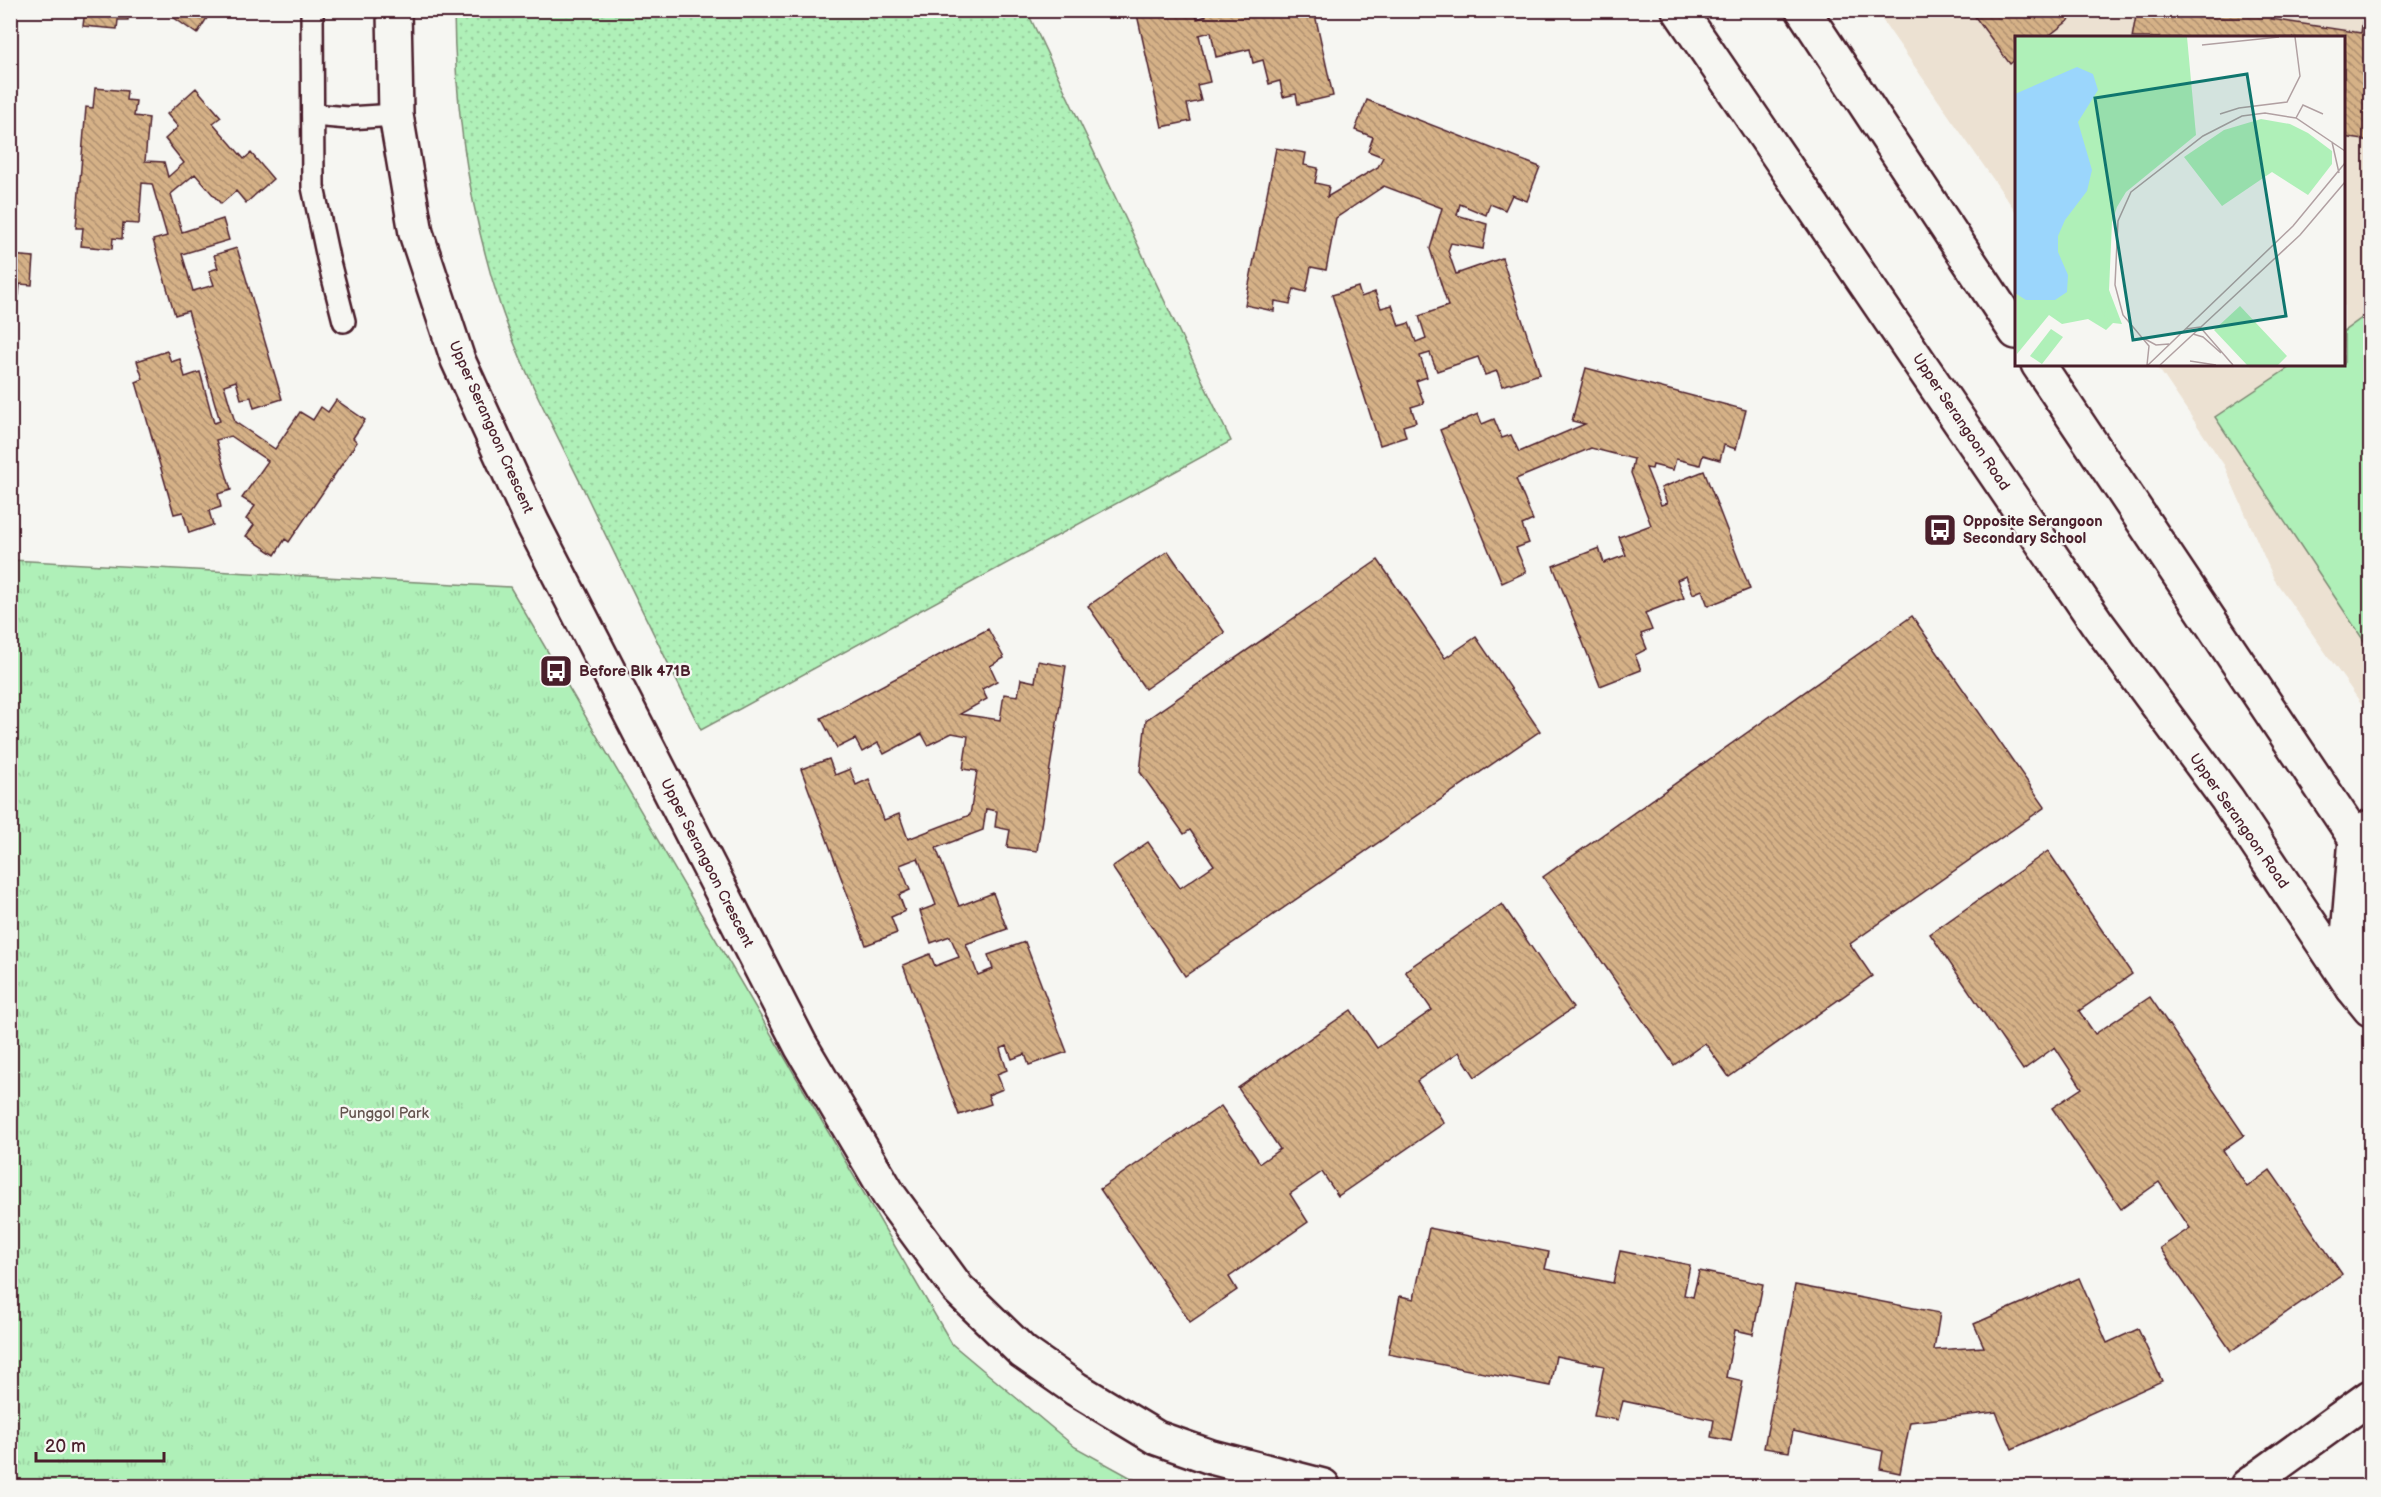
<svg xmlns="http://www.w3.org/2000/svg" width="2381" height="1497" font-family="'Balsamiq Sans',sans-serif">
<defs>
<pattern id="grass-dots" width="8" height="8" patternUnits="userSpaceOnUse" patternTransform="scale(1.5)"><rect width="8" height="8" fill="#aff0b8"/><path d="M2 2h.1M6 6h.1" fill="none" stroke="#98cd9e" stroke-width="1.8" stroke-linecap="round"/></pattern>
<pattern id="park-tufts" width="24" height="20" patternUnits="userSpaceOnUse" patternTransform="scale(1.5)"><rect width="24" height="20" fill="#aff0b8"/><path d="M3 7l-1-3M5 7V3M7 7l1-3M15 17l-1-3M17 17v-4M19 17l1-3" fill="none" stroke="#98cd9e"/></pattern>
<pattern id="building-back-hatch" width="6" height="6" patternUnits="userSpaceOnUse" patternTransform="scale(1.5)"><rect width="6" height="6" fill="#d5b187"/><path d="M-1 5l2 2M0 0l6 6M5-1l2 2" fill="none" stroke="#af8f6f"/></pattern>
</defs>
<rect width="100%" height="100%" fill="#f6f6f2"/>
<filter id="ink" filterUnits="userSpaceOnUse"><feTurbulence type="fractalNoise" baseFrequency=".0167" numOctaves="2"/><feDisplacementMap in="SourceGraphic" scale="12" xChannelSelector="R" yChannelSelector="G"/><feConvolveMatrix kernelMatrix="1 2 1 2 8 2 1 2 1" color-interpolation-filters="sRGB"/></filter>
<g filter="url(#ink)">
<polygon fill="#ece1d2" points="1876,11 2370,11 2370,716 2274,579 2224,465 2161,372 2153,365 2344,364 2344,38 2016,38 2016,212"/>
<path fill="url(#grass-dots)" stroke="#7c8872" stroke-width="1.5" d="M454,11h573l204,430 -530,289c-40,-81 -80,-162 -119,-244 -29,-59 -61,-119 -82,-181 -31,-96 -45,-194 -46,-294z"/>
<polygon fill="url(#park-tufts)" stroke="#7c8872" stroke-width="1.5" points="11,560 510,587 952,1344 1075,1447 1146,1486 11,1486"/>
<polygon fill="#aff0b8" stroke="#7c8872" stroke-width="1.5" points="2370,312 2370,650 2215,417 2293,365 2344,364 2344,331"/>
<g fill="url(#building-back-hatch)" stroke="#4a1f2b" stroke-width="1.5">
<polygon points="85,10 129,10 128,20 118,20 117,29 83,26"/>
<polygon points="163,10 212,10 197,34"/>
<polygon points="1136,10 1195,10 1197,19 1206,16 1205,10 1314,10 1333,96 1298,104 1296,94 1283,97 1280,81 1269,84 1263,60 1253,63 1250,49 1216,57 1211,32 1199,35 1210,82 1197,85 1201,101 1187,104 1191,121 1162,127"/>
<polygon points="1970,10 2082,10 2046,38 2016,38 2016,59 2010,64"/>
<polygon points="2137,10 2273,10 2271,19 2361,33 2364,10 2370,10 2370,141 2344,137 2344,38 2132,38"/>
<polygon points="95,88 127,91 126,100 136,101 134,116 149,118 145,161 164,162 168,177 184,163 165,139 178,127 167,114 196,88 221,117 213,123 244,159 251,153 273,179 246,203 236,191 221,204 195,174 171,194 182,232 223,219 229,240 182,254 193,291 214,285 209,271 218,268 214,255 237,248 282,399 254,408 251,397 241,399 236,381 224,385 235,422 275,449 300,412 313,420 321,407 328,412 336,400 365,420 353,438 357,442 289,542 285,539 275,555 246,536 254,525 246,519 255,506 242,498 268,461 231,436 216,440 231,490 218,494 221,507 209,511 213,525 189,533 183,512 174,514 136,382 143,379 137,361 167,351 171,362 180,359 185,377 200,372 214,423 220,421 188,311 175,315 153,240 167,236 152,184 142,183 139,224 123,223 122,239 113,238 112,249 81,246 83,228 76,228 86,107 93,108"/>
<polygon points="1367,100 1540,167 1527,201 1512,195 1505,210 1490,204 1486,215 1460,204 1457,215 1487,224 1483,249 1451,243 1448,251 1456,274 1502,258 1540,374 1502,386 1497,371 1485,375 1478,357 1437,371 1430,353 1420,356 1427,377 1416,381 1424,403 1411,407 1416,422 1403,426 1406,437 1380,445 1332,295 1358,287 1361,297 1375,292 1381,308 1392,305 1399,326 1409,323 1416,342 1426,338 1419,316 1448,306 1430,249 1442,208 1384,186 1336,218 1326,270 1311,267 1306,292 1294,289 1290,304 1275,301 1274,311 1245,305 1276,148 1306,153 1304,165 1318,168 1315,183 1329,186 1327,197 1378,167 1383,157 1368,151 1373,137 1355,130"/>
<polygon points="10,255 34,257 32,285 20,284 19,295 10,294"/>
<polygon points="1586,368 1746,410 1736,449 1724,445 1720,460 1703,455 1700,465 1676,459 1673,470 1653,465 1652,469 1646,468 1661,505 1667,503 1661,488 1704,471 1750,589 1708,606 1702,590 1693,594 1686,576 1677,580 1684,598 1645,613 1652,630 1641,634 1647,649 1635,655 1641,670 1600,686 1553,566 1599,548 1604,563 1626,555 1619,537 1651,525 1631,473 1634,459 1591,448 1516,479 1533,520 1522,525 1529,543 1516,548 1526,572 1502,583 1440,430 1478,414 1482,424 1494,419 1502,438 1511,435 1519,452 1585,424 1572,421"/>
<polygon points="1168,551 1225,633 1145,689 1088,606"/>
<polygon points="1378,560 1445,658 1476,637 1540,731 1185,976 1112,867 1148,842 1180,888 1214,865 1190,830 1184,834 1140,772 1146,720"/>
<polygon points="1912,616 2045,807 1850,944 1872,976 1729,1077 1705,1043 1674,1065 1543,877"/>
<polygon points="988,629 1004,658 990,666 997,681 982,689 987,699 960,714 1000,720 1004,694 1018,696 1021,679 1035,682 1038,661 1066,666 1037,851 1007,847 1010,830 995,827 997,811 986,809 983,830 936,848 959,906 993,893 1007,929 966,944 978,975 993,969 988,955 1025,942 1067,1052 1029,1065 1025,1054 1012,1059 1007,1046 1000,1049 1007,1070 997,1074 1003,1089 988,1095 991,1104 959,1115 903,965 930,954 935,966 959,957 950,936 931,943 920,911 936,905 918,858 900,865 910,890 899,895 905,911 891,917 897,933 866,945 801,769 829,759 835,775 850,769 856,785 869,779 884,820 899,814 908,839 970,815 977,771 963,769 968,736 952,733 928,745 922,734 884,754 878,743 862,752 855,739 837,748 821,718"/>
<polygon points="2048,851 2132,974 2079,1011 2095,1034 2150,997 2244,1135 2223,1150 2247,1187 2270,1170 2342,1274 2231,1351 2160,1248 2190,1228 2159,1182 2121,1209 2052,1108 2082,1088 2055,1047 2023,1070 1930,934"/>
<polygon points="1502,904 1573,1008 1475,1077 1459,1052 1417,1081 1444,1123 1338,1196 1322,1172 1290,1194 1308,1222 1229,1277 1237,1290 1190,1322 1100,1189 1221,1106 1260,1163 1280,1149 1238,1088 1351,1010 1377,1048 1432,1010 1405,971"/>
<polygon points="1429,1228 1549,1252 1545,1269 1613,1283 1620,1251 1690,1265 1684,1295 1693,1297 1699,1271 1763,1284 1753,1334 1735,1330 1726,1377 1743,1381 1731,1441 1711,1437 1714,1420 1623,1401 1618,1420 1594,1416 1604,1366 1556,1356 1550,1386 1388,1354 1400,1296 1414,1299"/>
<polygon points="2079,1278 2107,1343 2138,1329 2162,1381 2012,1449 1996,1412 1910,1422 1900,1473 1880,1469 1883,1451 1793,1431 1789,1452 1764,1448 1795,1285 1940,1313 1934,1350 1984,1347 1974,1324"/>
</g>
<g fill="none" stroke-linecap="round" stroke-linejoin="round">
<g stroke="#4a1f2b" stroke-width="26">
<g id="service">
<polyline points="312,10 313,187 328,258 344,321"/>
<polyline points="313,115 348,118 396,115"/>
</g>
</g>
<g stroke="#4a1f2b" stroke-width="38">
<g id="minor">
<polyline points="394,10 396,115 416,233 458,360 532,522 649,750 801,1046 889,1195 958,1289 1023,1352 1076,1389 1157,1438 1211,1457 1323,1486"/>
<polyline points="2353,988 2348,936 2356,838 2370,827"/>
<polyline points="2247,1486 2370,1397"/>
</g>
</g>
<g stroke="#4a1f2b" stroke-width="38">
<g id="primary">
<polyline points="1679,10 2097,623 2227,799 2353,988 2370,1009"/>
<polyline points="1803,10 2016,332"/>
<polyline points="2038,364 2370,860"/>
</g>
</g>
<use href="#service" stroke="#f6f6f2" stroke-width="21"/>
<use href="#minor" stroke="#f6f6f2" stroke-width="33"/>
<use href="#primary" stroke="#f6f6f2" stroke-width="33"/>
</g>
</g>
<defs>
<g id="bus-square" transform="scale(1.725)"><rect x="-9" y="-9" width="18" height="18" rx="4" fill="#4a1f2b" stroke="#f6f6f2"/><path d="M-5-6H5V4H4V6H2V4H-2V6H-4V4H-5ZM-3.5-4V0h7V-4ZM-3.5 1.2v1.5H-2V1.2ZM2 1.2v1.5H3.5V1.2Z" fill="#fff"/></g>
</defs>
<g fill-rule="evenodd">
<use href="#bus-square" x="1940" y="530"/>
<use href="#bus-square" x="556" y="671"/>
</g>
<g text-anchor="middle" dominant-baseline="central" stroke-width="4.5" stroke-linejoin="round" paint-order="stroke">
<g font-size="15" fill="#4a1f2b" stroke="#f6f6f2">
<text transform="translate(1961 422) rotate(56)">Upper Serangoon Road</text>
<text transform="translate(491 427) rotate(66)">Upper Serangoon Crescent</text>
<text transform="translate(2239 821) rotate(55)">Upper Serangoon Road</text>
<text transform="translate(707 863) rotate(63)">Upper Serangoon Crescent</text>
</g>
<g font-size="15" font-weight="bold" fill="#4a1f2b" stroke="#f6f6f2" text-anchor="start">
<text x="1963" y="521">Opposite Serangoon<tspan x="1963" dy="17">Secondary School</tspan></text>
<text x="579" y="671">Before Blk 471B</text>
</g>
<g font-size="15" fill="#63534e" stroke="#f6f6f2">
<text x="384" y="1113">Punggol Park</text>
</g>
</g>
<g transform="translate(2015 36)">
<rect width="330" height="330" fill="#f6f6f2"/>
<path d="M246,83l29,5 18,9 24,18v13l-24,31 -36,-23 -50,34 -38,-49 40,-27z" fill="#aff0b8"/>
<path d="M0,1h172l9,98 -70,57 -9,15 -5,15 -3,68 13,34 -9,-1 -7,7 -18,-11 -26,5 -13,-9 -32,39z" fill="#aff0b8"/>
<path d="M83,261l12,7 -7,11 8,5 -6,8 -16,-10 -27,5 -10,-7 39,-7zM225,270l47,50 -9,9h-31l-33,-35zM36,293l12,8 -21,27 -12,-8z" fill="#aff0b8"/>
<path d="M62,31l16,7 5,16 -20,32 14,48 -5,21 -22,29 -7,16v16l10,23 -1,17 -12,8h-29l-11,-7v-199z" fill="#9bd6fc"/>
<path fill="none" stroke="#b1a0a2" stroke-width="1.5" d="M187,9l77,-8M205,78l19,-6 48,-6 13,-26 -5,-39M281,82l7,-13 20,9M317,106l7,31M171,293l14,-2 33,38M178,298l10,3 18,16M128,302l13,7 13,-1M175,325l26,4M132,329l2,-19 -26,-31 -8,-30 3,-64 13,-29 72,-56 39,-20 23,-3 31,5 49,33M133,329l145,-139 52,-63M145,329l140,-130 45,-53"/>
<path fill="#0f766e" fill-opacity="0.15" stroke="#0f766e" stroke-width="3" d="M232,38l39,242 -153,24 -38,-242z"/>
<rect width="330" height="330" fill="none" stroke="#4a1f2b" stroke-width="3"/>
</g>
<rect width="2381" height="1497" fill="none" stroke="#f6f6f2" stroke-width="36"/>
<rect x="18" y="18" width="2345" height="1461" fill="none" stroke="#4a1f2b" stroke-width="2" filter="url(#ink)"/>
<path d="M36 1452v9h128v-9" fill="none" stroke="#4a1f2b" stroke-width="3"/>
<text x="45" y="1452" font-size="18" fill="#4a1f2b" stroke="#f6f6f2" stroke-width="4.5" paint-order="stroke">20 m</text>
</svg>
